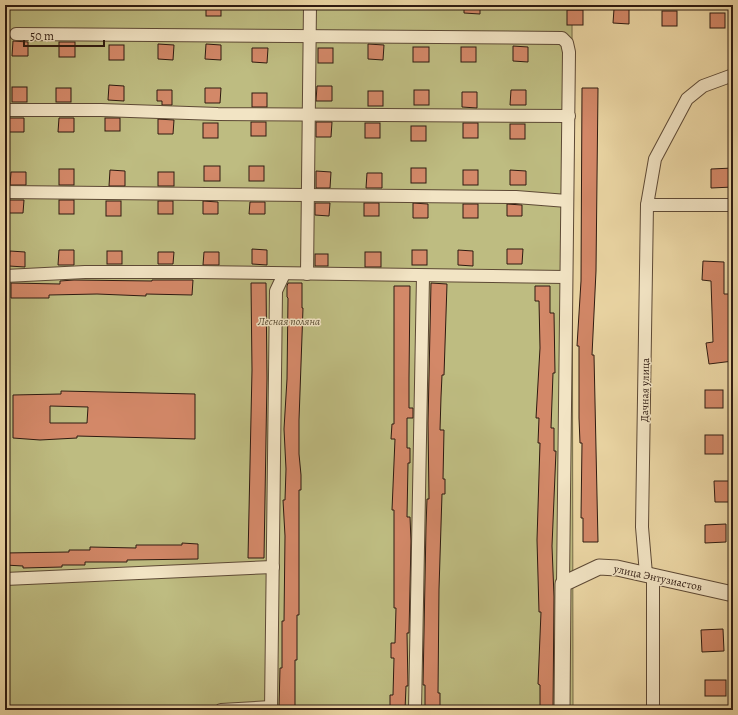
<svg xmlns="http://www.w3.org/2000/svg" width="738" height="715" font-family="Alegreya,serif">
<rect width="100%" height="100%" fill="#ebd6a4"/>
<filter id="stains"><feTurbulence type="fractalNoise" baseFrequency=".005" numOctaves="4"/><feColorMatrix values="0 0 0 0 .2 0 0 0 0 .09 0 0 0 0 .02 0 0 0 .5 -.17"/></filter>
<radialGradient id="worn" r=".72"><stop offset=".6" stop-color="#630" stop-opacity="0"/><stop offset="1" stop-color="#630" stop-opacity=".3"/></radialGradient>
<polygon fill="#bebc81" stroke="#766b48" points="5,5 733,5 733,9 572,8 573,710 5,710"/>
<g fill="#d38868" stroke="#2e1a10" fill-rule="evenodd">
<rect x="206" y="5" width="15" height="11"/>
<polygon points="464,5 480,5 480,14 464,13"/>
<polygon points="614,9 629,9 629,24 613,23"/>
<rect x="567" y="10" width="16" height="15"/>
<rect x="662" y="11" width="15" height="15"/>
<rect x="710" y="13" width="15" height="15"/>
<polygon points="13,41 28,42 28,56 12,56"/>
<rect x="59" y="42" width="16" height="15"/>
<polygon points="158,44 174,45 173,60 158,59"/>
<polygon points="206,44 221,45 221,60 205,59"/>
<polygon points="368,44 384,45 383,60 368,59"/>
<rect x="109" y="45" width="15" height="15"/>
<polygon points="513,46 528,47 528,62 513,61"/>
<rect x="413" y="47" width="16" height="15"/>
<rect x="461" y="47" width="15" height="15"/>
<polygon points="252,48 268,48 267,63 252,62"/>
<rect x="318" y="48" width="15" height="15"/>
<polygon points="109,85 124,86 124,101 108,100"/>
<polygon points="317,86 332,86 332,101 316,101"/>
<rect x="12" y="87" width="15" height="15"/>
<rect x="56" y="88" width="15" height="14"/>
<polygon points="205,88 221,88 220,103 205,103"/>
<polygon points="582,88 598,88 596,271 592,355 594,355 598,542 583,542 583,518 581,518 582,443 580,443 579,418 579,346 577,346 581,281"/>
<polygon points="157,90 172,90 172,105 162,105 162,101 157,101"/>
<rect x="414" y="90" width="15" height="15"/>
<polygon points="511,90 526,90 526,105 510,105"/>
<rect x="368" y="91" width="15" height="15"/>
<polygon points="462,92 477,92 477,108 462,107"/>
<rect x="252" y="93" width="15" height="14"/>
<polygon points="9,118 24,118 24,132 8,132"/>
<polygon points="59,118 74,118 74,132 58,132"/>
<rect x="105" y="118" width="15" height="13"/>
<polygon points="158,119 174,120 173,134 158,134"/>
<rect x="251" y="122" width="15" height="14"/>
<polygon points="316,122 332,122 331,137 316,137"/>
<rect x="203" y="123" width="15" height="15"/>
<rect x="365" y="123" width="15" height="15"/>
<rect x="463" y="123" width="15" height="15"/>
<rect x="510" y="124" width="15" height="15"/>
<rect x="411" y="126" width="15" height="15"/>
<rect x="204" y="166" width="16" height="15"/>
<rect x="249" y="166" width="15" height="15"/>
<rect x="411" y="168" width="15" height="15"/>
<polygon points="733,168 733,187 711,188 711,169"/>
<rect x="59" y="169" width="15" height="16"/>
<polygon points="110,170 125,171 125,186 109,186"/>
<rect x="463" y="170" width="15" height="15"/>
<polygon points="510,170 526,171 526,185 510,185"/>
<polygon points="316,171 331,172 330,188 316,188"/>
<polygon points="11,172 26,172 26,185 10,185"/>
<rect x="158" y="172" width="16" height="14"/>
<polygon points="367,173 382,173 382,188 366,188"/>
<polygon points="8,200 24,200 23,213 8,213"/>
<rect x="59" y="200" width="15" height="14"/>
<rect x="106" y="201" width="15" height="15"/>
<rect x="158" y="201" width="15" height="13"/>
<polygon points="203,201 218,202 218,214 203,214"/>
<polygon points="250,202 265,202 265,214 249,214"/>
<polygon points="315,203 330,203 329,216 315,215"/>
<rect x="364" y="203" width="15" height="13"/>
<polygon points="413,203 428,204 428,218 413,218"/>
<rect x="463" y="204" width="15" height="14"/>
<polygon points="507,204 522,205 522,216 507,216"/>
<polygon points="252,249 267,250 267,265 252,264"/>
<polygon points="507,249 523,249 522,264 507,264"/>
<polygon points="59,250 74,250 74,265 58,265"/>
<rect x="412" y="250" width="15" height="15"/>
<polygon points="458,250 473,251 473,266 458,265"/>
<polygon points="10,251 25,252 25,267 9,266"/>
<rect x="107" y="251" width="15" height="13"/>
<polygon points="158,252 174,252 173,264 158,264"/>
<polygon points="204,252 219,252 219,265 203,265"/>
<rect x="365" y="252" width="16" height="15"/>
<rect x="315" y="254" width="13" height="12"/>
<polygon points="703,261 724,262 724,294 733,294 733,361 709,364 706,343 713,342 711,281 702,280"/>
<polygon points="74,280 152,281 152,280 193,280 192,295 146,294 146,296 97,294 49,295 49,298 11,298 11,283 60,284 60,281"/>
<polygon points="251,283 266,283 267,378 264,558 248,558 252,370"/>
<polygon points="288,283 302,283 302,308 303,308 299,420 299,454 301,475 301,490 299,490 299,615 297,615 297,660 295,660 295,708 279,708 280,668 282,668 282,621 284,621 285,536 283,500 285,500 286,469 284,429 287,379 288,298 287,297 287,286"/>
<polygon points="431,283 447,284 444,375 442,375 441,397 440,430 444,430 443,479 445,479 445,494 442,494 439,589 438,693 440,693 440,708 425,708 425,685 423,685 426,527 427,499 429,499 428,423"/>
<polygon points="394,286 410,286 409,378 409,408 413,408 413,418 407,418 407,448 410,448 410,463 408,463 407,517 410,517 411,541 409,633 407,633 408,686 406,686 405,710 390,710 390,695 393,695 394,658 391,658 391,643 395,643 396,608 394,608 394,510 392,510 395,439 391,439 392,424 394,424"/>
<polygon points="535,286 550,286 550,313 554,313 555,373 553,373 551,428 554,428 554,451 556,451 552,546 554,597 553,710 540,709 540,685 538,684 541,612 539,612 537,540 540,443 538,443 539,418 536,418 540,348 539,301 535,301"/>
<rect x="705" y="390" width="18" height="18"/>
<path d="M61,391l134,3v45l-118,-3v2l-37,2 -27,-2v-43l48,-1zM50,406l38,1 -1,16h-37z"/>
<rect x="705" y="435" width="18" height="19"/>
<polygon points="714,481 733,481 733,502 715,502"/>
<polygon points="726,524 726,542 705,543 705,525"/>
<polygon points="182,543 198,544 198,559 127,560 127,562 85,562 85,565 62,565 62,567 23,568 23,566 5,565 5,553 69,552 69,550 90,550 90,547 136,548 136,545 182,545"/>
<polygon points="723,629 724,651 702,652 701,630"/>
<rect x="705" y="680" width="21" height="16"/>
</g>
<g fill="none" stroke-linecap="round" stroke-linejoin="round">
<g stroke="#5d4935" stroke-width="14">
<g id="minor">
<polyline points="16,34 562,38 567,43 569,52 563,584"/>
<polyline points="5,110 101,110 218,114 569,116"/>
<polyline points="5,192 516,197 567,201"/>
<polyline points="647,205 733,205"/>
<polyline points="307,274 310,5"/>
<polyline points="5,276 85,272 196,272 566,277"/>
<polyline points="646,574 642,527 647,205 655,159 687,99 703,86 733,75"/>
<polyline points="5,579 273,567"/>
<polyline points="221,710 271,707"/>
<polyline points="271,710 276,291 284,274"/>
<polyline points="415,710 423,276"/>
<polyline points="653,710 653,576"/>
</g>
</g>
<g stroke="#5d4935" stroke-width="17">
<polyline id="tertiary" points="562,710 563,584 599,567 617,568 733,594"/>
</g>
<use href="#minor" stroke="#f2e4c4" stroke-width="12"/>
<use href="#tertiary" stroke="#f2e4c4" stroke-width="15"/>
</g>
<g text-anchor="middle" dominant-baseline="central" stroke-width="3" stroke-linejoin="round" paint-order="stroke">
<g font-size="11" font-style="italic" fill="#594b32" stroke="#f2e4c4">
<text x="289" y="321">Лесная поляна</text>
</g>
<g font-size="11" fill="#2e1a10" stroke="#f2e4c4">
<text transform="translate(645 390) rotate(-89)">Дачная улица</text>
<text transform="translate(658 578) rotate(12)">улица Энтузиастов</text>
</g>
</g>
<rect width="738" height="715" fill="none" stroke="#ebd6a4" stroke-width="20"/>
<rect x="6" y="6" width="726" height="703" fill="none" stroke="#2e1a10" stroke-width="2"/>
<rect x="10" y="10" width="718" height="695" fill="none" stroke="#2e1a10"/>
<path d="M24 40v6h80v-6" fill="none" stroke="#2e1a10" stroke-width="2"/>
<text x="30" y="40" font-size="12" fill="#2e1a10" stroke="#f2e4c4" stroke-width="3" paint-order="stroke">50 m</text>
<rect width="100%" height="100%" filter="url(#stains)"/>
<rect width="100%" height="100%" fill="url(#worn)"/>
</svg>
